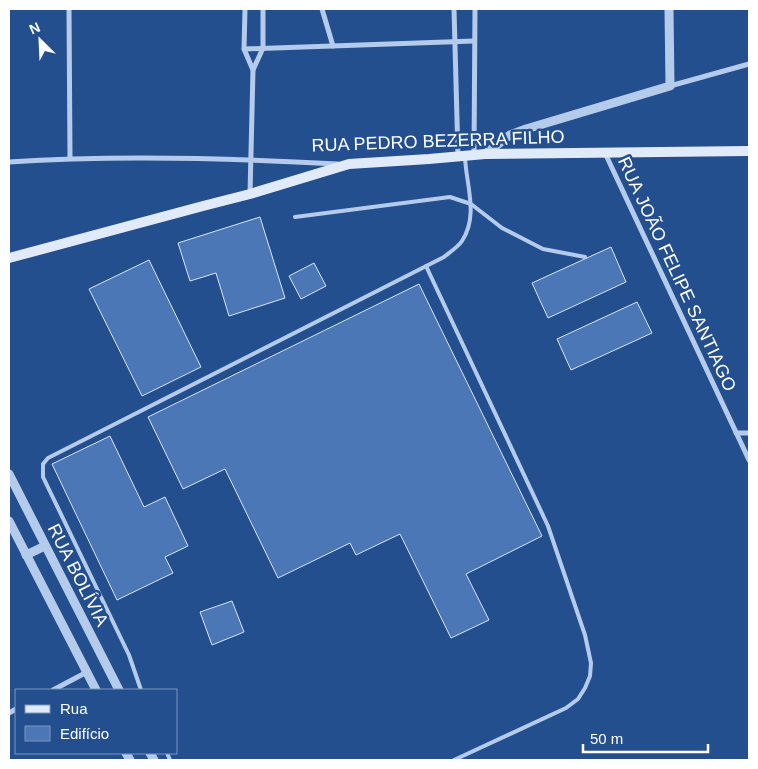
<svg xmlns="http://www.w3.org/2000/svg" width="758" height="769" font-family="Arial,sans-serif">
<rect width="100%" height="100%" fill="#244f8f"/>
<g fill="#4c77b6" stroke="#d9e6f9">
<polygon points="260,217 285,298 229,316 216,273 190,281 178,243"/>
<polygon points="611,247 626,282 548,318 532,283"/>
<polygon points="149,260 201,367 142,396 89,289"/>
<polygon points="314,263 326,286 301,299 289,276"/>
<polygon points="419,284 542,536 466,574 489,620 451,638 400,534 356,555 350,543 278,578 225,469 183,489 148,417"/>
<polygon points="637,302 652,333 571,370 557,339"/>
<polygon points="110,436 144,507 165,497 188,546 165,557 173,573 117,600 52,464"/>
<polygon points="232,601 244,632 212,645 200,612"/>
</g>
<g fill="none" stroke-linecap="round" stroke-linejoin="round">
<g stroke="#b4cbec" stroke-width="4">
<polyline points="295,217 450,197 471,204 502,228 543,249 585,257"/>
<polyline points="426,266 548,526 585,635 591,663 590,676 585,688 578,699 566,708 454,760"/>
<path d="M141,690l-12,-35 -86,-178v-13l5,-6 396,-201c6,-5 14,-10 18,-16 17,-26 4,-56 3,-84"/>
<polyline points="167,753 170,760"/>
</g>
<g stroke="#b4cbec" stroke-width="5">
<polyline points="69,9 70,158"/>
<polyline points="245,9 244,49 253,70 250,194"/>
<polyline points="322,9 333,46"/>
<polyline points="454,9 458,156"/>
<polyline points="244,49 474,41"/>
<polyline points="253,70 263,48 263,9"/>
<polyline points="670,86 749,64"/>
<polyline points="605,153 749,460"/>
<polyline points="474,154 475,9"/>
<path d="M9,162c109,-7 220,-4 329,2"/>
<polyline points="736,433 749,433"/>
<polyline points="53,690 87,672"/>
<polyline points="9,713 16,709"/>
</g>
<g stroke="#b4cbec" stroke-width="9">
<polyline points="485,154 510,135 526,129 670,86 669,9"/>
<polyline points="9,474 119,690"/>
<polyline points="9,521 96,690"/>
<polyline points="26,555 45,546"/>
<polyline points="126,753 130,760"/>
<polyline points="150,753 154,760"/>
</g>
<polyline stroke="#e0eaf9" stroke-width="10" points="9,258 203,206 250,194 349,164 429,159 485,154 749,151"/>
</g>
<g text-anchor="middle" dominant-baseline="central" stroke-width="5" stroke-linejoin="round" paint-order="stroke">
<g font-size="18" fill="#fff" stroke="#244f8f">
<text transform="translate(438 141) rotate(-2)">RUA PEDRO BEZERRA FILHO</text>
<text transform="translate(677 274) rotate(65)">RUA JOÃO FELIPE SANTIAGO</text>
<text transform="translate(78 575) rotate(63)">RUA BOLÍVIA</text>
</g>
</g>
<rect width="758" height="769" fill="none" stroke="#ffffff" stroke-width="20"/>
<rect x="15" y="689" width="162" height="65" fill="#244f8f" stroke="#7c95bc"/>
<rect x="25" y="705" width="25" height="8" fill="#e0eaf9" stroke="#7c95bc"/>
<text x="60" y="714" font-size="15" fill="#ffffff">Rua</text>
<rect x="25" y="726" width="25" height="15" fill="#4c77b6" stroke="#7c95bc"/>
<text x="60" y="739" font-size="15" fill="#ffffff">Edifício</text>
<g transform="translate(40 40) rotate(336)" stroke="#244f8f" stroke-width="4" paint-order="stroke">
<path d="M0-4L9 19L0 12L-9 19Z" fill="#ffffff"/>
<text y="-8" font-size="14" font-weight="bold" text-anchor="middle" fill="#ffffff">N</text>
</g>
<path d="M583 744v8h125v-8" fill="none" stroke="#ffffff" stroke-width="2.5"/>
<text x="590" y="744" font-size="15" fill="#ffffff" stroke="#244f8f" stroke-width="4" paint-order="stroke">50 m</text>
</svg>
